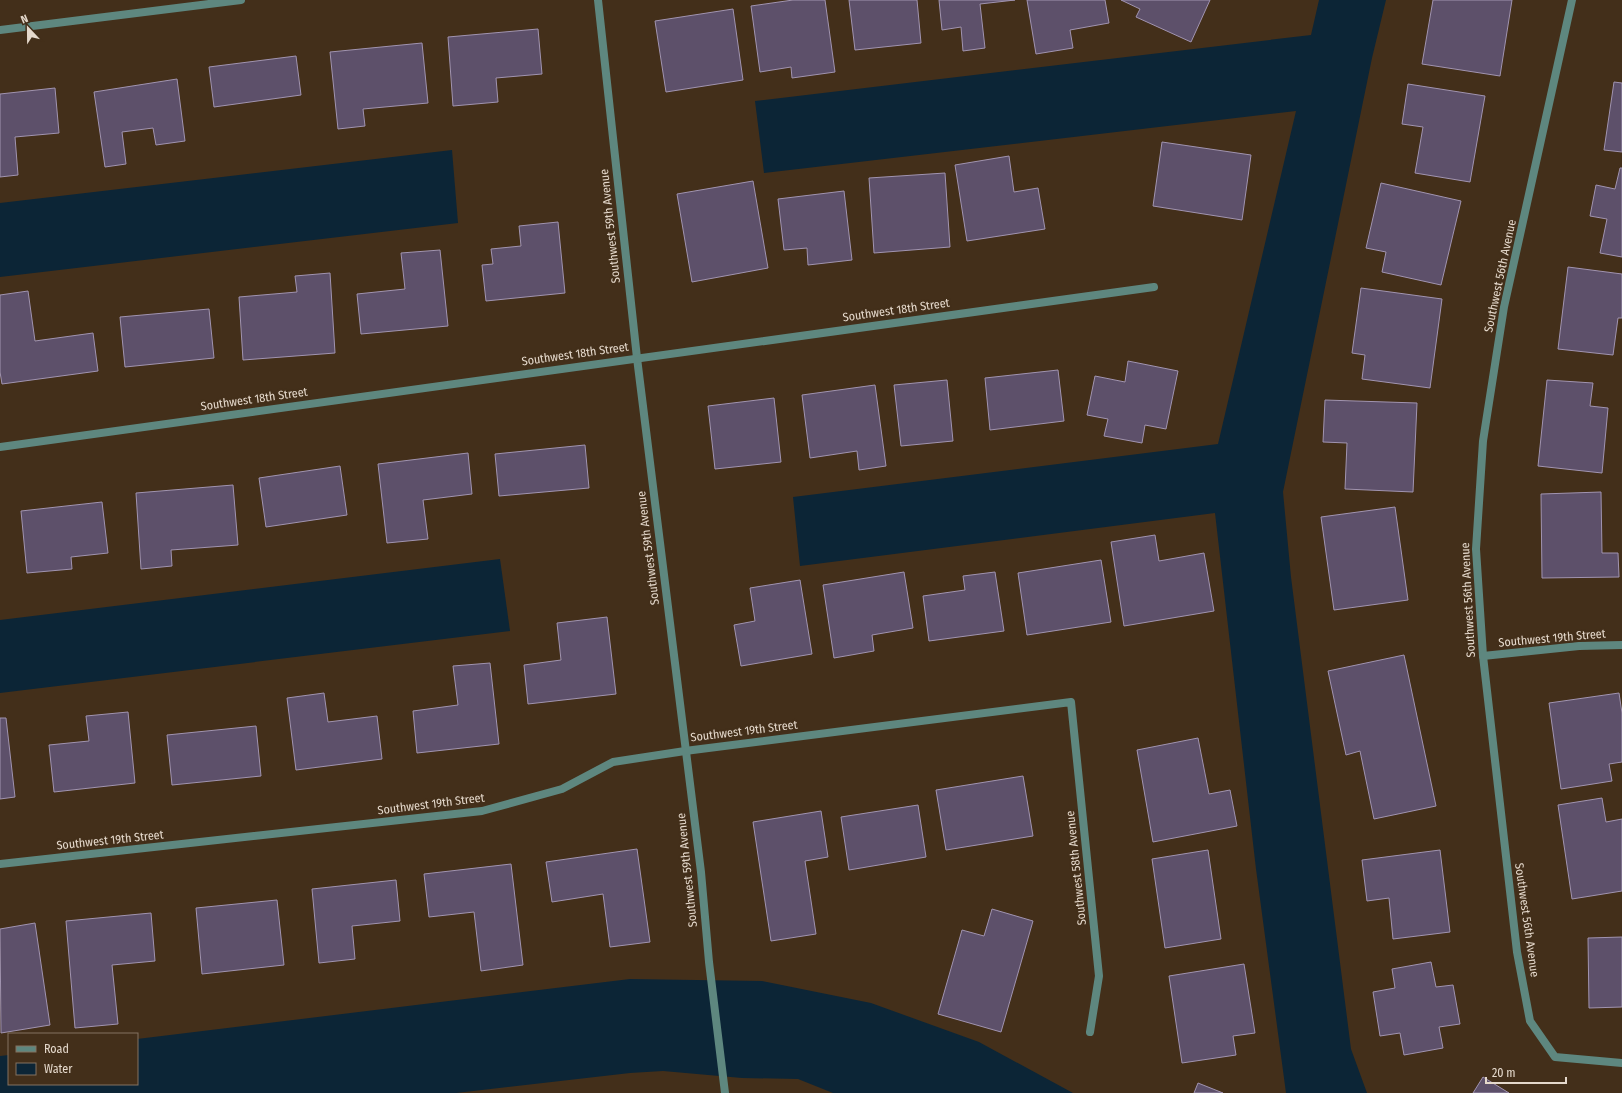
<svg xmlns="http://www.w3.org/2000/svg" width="1622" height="1093" font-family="'Fira Sans Condensed',sans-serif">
<rect width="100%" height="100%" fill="#432f1a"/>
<g fill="#0c2536">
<polygon points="1319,0 1386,0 1372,58 1283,492 1291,577 1351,1049 1367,1093 1286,1093 1256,869 1215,513 800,566 793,497 1218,444 1296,111 764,173 755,101 1311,35"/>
<polygon points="452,150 458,223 0,277 0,203"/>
<polygon points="500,559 510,631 0,693 0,620"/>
<polygon points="630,979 762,981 871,1003 979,1042 1073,1093 833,1093 798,1079 742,1078 663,1071 630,1073 456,1093 0,1093 0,1056 9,1055 9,1084 137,1084 137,1039"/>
</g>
<g fill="#5d506a" stroke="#a194b0">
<polygon points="793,0 825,0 835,72 792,78 791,67 760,72 751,6"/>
<polygon points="849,0 917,0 921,43 855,50"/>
<polygon points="939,0 1015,0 980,4 985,48 963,51 961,27 942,30"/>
<polygon points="1027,0 1105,0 1109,23 1070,30 1073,48 1036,54"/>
<polygon points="1121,0 1210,0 1191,42 1136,17 1140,9"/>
<polygon points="1433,0 1512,0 1500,76 1422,64"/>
<polygon points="733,9 743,80 666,92 655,21"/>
<polygon points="538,29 542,74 496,78 498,102 453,106 448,37"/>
<polygon points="422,43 428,103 363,109 365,126 338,129 330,52"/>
<polygon points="296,56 301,95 214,107 209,67"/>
<polygon points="177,79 185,141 156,145 153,128 122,132 126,164 105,167 94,92"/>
<polygon points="1614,82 1622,83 1622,152 1604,150"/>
<polygon points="1408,84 1485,96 1470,182 1415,173 1423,127 1402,124"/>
<polygon points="55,88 59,133 15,137 18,175 0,177 0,94"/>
<polygon points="1162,142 1251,155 1242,220 1153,206"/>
<polygon points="1009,156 1014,192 1038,188 1045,229 967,241 955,165"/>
<polygon points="1620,168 1622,168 1622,257 1600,253 1607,219 1590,216 1596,185 1615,189"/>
<polygon points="945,173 950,247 874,253 869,178"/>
<polygon points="753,181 768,268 692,282 677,194"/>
<polygon points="1381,183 1461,201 1441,285 1382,272 1386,252 1366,248"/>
<polygon points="844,191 852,260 808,265 807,248 784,250 778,199"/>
<polygon points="558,222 565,293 486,301 482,265 493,264 491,249 521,246 519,226"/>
<polygon points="440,250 448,326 361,334 357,294 405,289 401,253"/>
<polygon points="1568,267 1622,274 1622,318 1618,318 1613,355 1558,349"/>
<polygon points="330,273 335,353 243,360 239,297 297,292 295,276"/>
<polygon points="1361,288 1442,299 1430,388 1362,379 1365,355 1352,353"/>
<polygon points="28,291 35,341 93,333 98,371 2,384 0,372 0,295"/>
<polygon points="209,309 214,358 125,367 120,317"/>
<polygon points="1128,361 1178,371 1166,429 1145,425 1142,443 1104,436 1108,419 1087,415 1095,376 1125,382"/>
<polygon points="1058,370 1064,421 990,430 985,378"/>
<polygon points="947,380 953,441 901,446 894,385"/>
<polygon points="1547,380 1593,383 1590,406 1608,408 1602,473 1538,466"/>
<polygon points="875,385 886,466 859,470 857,451 810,458 802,395"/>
<polygon points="774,398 781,462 715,469 708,406"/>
<polygon points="1325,400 1417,403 1413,492 1345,489 1347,443 1323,442"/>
<polygon points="585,445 589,488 499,496 495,454"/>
<polygon points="468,453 472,494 423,500 428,539 387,543 378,464"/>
<polygon points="340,466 347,515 266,527 259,478"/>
<polygon points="233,485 238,545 171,550 172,566 141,569 136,493"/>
<polygon points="1601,492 1602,553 1618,553 1619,577 1542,578 1541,494"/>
<polygon points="102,502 108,553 71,557 72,569 27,573 21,511"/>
<polygon points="1395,507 1408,600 1334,610 1321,517"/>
<polygon points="1155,535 1159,561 1204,553 1214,611 1124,626 1111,542"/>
<polygon points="1101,560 1111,622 1027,635 1018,573"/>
<polygon points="904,572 913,628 872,635 874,651 834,658 823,585"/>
<polygon points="995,572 1004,631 929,641 923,596 965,590 963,576"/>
<polygon points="800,580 812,654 741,666 734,625 755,621 750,588"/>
<polygon points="607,617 616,694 528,704 524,665 561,660 557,623"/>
<polygon points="1404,655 1436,806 1374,819 1360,751 1346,755 1328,671"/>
<polygon points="490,663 499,744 417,753 413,711 458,705 453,666"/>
<polygon points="324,693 328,722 377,716 382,759 296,770 287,698"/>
<polygon points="1619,693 1622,713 1622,762 1609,764 1612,781 1561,789 1549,703"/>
<polygon points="128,712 135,783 54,792 49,745 89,741 86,716"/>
<polygon points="0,718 6,718 15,797 0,799"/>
<polygon points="256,726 261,776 172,785 167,735"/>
<polygon points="1198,738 1209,794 1230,790 1237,826 1153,842 1137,750"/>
<polygon points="1023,776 1033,836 946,850 936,790"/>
<polygon points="1602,798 1606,822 1622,819 1622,891 1572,899 1558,805"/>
<polygon points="918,805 926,857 849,870 841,817"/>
<polygon points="821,811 828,857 805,861 816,934 771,941 753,822"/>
<polygon points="637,849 650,942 610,947 603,894 552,902 546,862"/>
<polygon points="1208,850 1221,939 1165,948 1152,859"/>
<polygon points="1440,850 1450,932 1393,939 1389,898 1367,901 1362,860"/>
<polygon points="511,864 523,965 481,971 474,912 429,917 424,874"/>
<polygon points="396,880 400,921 352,926 355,959 319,963 312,889"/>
<polygon points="277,900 284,965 202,974 196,908"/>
<polygon points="992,909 1033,921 1001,1032 938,1014 962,930 984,936"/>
<polygon points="151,913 155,961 112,965 118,1024 75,1028 66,921"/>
<polygon points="35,923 50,1025 1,1033 0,929"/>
<polygon points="1622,937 1622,1007 1589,1008 1588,938"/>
<polygon points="1431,962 1436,987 1453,985 1460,1024 1439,1027 1443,1048 1404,1055 1400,1033 1380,1036 1373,992 1395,988 1392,969"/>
<polygon points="1244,964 1255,1033 1233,1036 1236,1055 1182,1063 1169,976"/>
<polygon points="1483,1077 1509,1093 1473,1093"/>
<polygon points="1198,1083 1223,1093 1194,1093"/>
</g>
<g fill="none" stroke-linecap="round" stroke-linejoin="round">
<g stroke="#5e877f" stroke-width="8">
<polyline points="598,0 637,358 701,872 709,962 725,1093"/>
<polyline points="1572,0 1504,307 1483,441 1476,549 1483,656 1517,952 1530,1021 1555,1057 1622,1063"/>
<polyline points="0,30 241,0"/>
<polyline points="0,447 1154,287"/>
<polyline points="1483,656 1579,646 1622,645"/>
<polyline points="0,864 482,811 562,789 613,762 685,751 1071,702 1099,976 1090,1032"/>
</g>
</g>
<g text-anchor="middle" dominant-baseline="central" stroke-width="4" stroke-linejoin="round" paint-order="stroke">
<g font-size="12" fill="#e5d9cc" stroke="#432f1a">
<text transform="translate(610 226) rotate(-96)">Southwest 59th Avenue</text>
<text transform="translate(1500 276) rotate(-78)">Southwest 56th Avenue</text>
<text transform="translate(896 310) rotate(-8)">Southwest 18th Street</text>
<text transform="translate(575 354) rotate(-8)">Southwest 18th Street</text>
<text transform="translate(254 399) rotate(-8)">Southwest 18th Street</text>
<text transform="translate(648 548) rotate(-97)">Southwest 59th Avenue</text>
<text transform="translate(1468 600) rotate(-93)">Southwest 56th Avenue</text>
<text transform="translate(1552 638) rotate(-5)">Southwest 19th Street</text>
<text transform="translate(744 731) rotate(-7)">Southwest 19th Street</text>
<text transform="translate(431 804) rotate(-7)">Southwest 19th Street</text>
<text transform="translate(110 840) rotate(-6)">Southwest 19th Street</text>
<text transform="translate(1076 868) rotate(-96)">Southwest 58th Avenue</text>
<text transform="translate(687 870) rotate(-96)">Southwest 59th Avenue</text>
<text transform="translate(1527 920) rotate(82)">Southwest 56th Avenue</text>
</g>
</g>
<rect x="8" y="1033" width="130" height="52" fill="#432f1a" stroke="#847361"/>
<rect x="16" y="1046" width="20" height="6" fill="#5e877f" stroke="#847361"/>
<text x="44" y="1053" font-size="12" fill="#e5d9cc">Road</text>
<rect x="16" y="1063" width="20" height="12" fill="#0c2536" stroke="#847361"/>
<text x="44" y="1073" font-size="12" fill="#e5d9cc">Water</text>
<g transform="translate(28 28) rotate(338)" stroke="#432f1a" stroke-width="3" paint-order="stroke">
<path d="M0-3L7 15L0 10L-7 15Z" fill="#e5d9cc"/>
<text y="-6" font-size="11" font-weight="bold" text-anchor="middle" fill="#e5d9cc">N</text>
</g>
<path d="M1486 1077v6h80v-6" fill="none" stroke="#e5d9cc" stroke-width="2"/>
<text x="1492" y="1077" font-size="12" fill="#e5d9cc" stroke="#432f1a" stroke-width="3" paint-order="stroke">20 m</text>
</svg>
